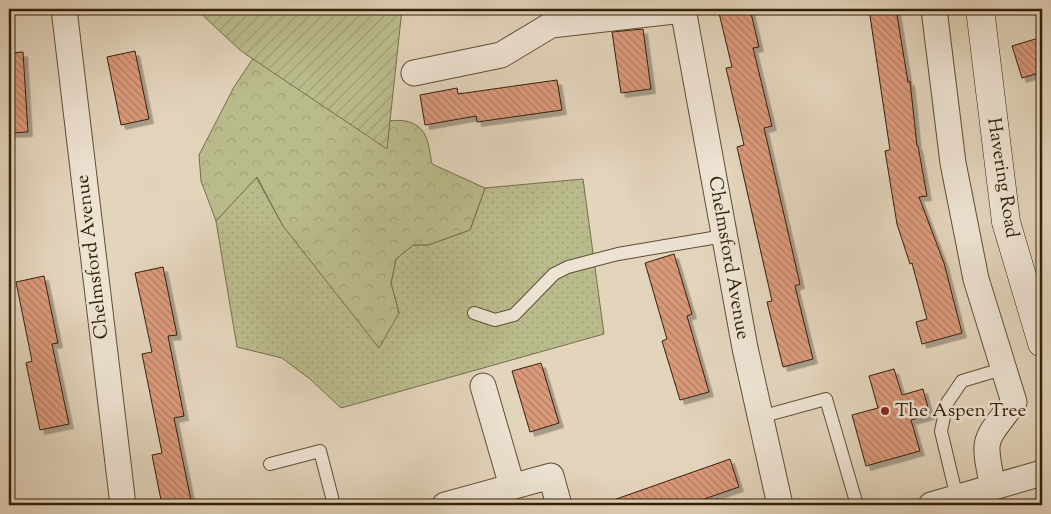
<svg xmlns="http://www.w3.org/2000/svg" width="1051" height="514" font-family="'Sorts Mill Goudy',serif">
<defs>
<pattern id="grass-dots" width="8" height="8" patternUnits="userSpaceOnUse" patternTransform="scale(1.25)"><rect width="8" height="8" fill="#babb8c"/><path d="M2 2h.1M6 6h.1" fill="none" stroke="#a0a077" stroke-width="1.8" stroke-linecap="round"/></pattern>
<pattern id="forest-crowns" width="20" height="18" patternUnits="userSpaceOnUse" patternTransform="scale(1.25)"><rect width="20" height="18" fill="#babb8c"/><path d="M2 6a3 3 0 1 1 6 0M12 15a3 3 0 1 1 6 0" fill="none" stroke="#a0a077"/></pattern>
<pattern id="garden-furrows" width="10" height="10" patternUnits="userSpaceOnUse" patternTransform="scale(1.25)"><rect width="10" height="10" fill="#babb8c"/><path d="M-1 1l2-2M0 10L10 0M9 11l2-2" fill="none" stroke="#a0a077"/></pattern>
<pattern id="building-back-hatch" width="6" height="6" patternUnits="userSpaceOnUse" patternTransform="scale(1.25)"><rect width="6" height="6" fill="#db997b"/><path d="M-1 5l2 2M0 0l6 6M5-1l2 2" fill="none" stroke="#b27c63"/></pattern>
<filter id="shadow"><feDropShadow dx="4.5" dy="4.5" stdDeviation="0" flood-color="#0004"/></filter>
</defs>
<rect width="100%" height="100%" fill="#e3d4bc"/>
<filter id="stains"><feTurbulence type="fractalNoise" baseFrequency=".004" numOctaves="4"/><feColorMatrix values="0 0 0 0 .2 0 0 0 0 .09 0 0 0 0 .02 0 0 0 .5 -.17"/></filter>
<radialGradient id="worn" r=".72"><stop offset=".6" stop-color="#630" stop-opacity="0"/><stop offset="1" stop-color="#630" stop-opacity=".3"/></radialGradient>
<polygon fill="url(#grass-dots)" stroke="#766e4a" points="256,177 283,226 399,313 391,283 396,259 413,245 428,245 470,230 485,188 583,179 604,334 341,408 310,379 282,358 237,347 216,221"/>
<path fill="url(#forest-crowns)" stroke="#766e4a" d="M256,54l109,71c19,-3 46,-12 59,8 5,8 6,22 8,31l53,24 -15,42 -42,15h-15l-17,14 -5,24 8,30 -20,35 -96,-122 -26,-49 -41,44 -15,-40 -2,-26 35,-68z"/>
<polygon fill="url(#garden-furrows)" stroke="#766e4a" points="196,9 402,9 387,149 241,51"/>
<g fill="url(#building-back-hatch)" stroke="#332008" filter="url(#shadow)">
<polygon points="718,9 750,9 759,47 753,48 772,126 764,128 800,284 795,286 813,359 783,367 767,302 772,301 737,147 744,145 726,68 732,67"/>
<polygon points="869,9 896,9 908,82 910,81 917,146 918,146 927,196 919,197 944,263 962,333 922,344 916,322 927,319 912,263 910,264 897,224 885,151 890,150"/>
<polygon points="643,29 651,89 621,93 612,32"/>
<polygon points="1042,37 1042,72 1022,78 1012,46"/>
<polygon points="135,51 149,119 121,125 107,57"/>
<polygon points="23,52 28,132 9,133 9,53"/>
<polygon points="557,80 562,110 477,122 476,116 425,125 420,95 457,88 458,94"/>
<polygon points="674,254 692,314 687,316 709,392 680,400 662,341 667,339 645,263"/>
<polygon points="163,267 177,335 168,336 184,416 174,418 192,505 162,505 152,455 162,453 142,354 152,352 135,273"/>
<polygon points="44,276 58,343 52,344 69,424 40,430 26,363 32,361 16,282"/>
<polygon points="541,363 559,423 530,432 512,371"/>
<polygon points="894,369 902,395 923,389 930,415 911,420 920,451 866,466 852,415 878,408 869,376"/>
<polygon points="730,459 739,487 687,505 605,505 605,503"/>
</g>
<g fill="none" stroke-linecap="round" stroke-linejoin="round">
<g stroke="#5f4d35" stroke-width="14">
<g id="service">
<polyline points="474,313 495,320 514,315 554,274 568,267 618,254 724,236"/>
<polyline points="760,417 826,399 857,505"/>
<polyline points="270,464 320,451 334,505"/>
<polyline points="957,498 941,431 947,403 962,381 1002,369"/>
</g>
</g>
<g stroke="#5f4d35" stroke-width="27">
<g id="minor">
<polyline points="64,9 123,505"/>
<polyline points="683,9 745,348 780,505"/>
<path d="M934,9l19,154 23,116 38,123c-30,41 -32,33 -21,85"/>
<polyline points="414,73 501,55 551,25 683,10"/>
<polyline points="483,386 512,486"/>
<polyline points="445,505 551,476 559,505"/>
<polyline points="931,505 1042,473"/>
</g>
</g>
<g stroke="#332008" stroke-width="29">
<polyline id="secondary" points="980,9 1006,222 1042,343"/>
</g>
<use href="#service" stroke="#ede3d3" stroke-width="12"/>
<use href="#minor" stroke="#ede3d3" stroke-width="25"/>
<use href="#secondary" stroke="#ede3d3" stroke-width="28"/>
</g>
<circle fill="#8f2418" stroke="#ede3d3" stroke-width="2" cx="885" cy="411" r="5"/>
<g text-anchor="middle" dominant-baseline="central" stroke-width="5" stroke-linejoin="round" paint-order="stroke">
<g font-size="19" fill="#332008" stroke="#ede3d3">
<text transform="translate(1002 178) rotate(81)">Havering Road</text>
<text transform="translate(93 257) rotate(-97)">Chelmsford Avenue</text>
<text transform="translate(728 258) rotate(80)">Chelmsford Avenue</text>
</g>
<g font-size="19" fill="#332008" stroke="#ede3d3" text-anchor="start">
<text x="895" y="411">The Aspen Tree</text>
</g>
</g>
<rect width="1051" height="514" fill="none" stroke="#e3d4bc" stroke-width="30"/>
<rect x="10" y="10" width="1031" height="494" fill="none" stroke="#332008" stroke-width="2.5"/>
<rect x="15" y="15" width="1021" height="484" fill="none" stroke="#332008"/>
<rect width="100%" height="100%" filter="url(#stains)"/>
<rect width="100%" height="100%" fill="url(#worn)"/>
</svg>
